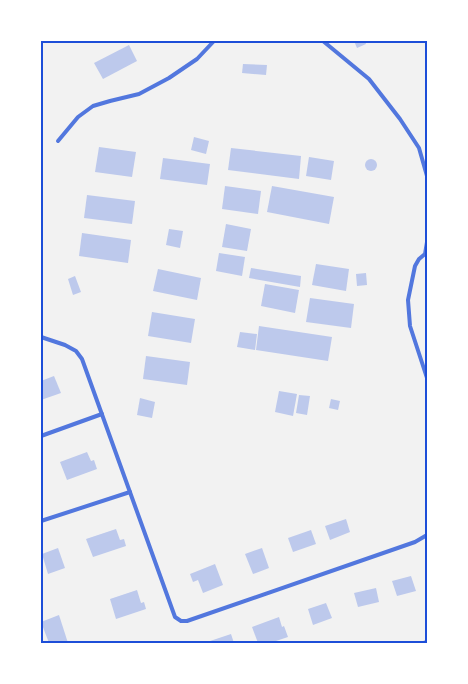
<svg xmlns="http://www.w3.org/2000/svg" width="468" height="684" font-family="Overpass,sans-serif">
<rect width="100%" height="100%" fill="#f2f2f2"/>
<g fill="#bdc9ec">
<polygon points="354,41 365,41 366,44 357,48"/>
<polygon points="129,45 137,61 103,79 94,63"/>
<polygon points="243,64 267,65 266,75 242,73"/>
<polygon points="194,137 209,141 206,154 191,150"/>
<polygon points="99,147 136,152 132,177 95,172"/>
<polygon points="231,148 301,156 299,179 228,170"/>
<polygon points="309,157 334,161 331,180 306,176"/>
<polygon points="163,158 210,164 207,185 160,179"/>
<circle cx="371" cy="165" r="6"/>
<polygon points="225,186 261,191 258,214 222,209"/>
<polygon points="272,186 334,197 329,224 267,212"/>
<polygon points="87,195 135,201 132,224 84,218"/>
<polygon points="226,224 251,229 247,251 222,247"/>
<polygon points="169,229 183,231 180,248 166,245"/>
<polygon points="82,233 131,240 128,263 79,256"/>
<polygon points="219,253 245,257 242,276 216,271"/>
<polygon points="316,264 349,269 346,291 312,285"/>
<polygon points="251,268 301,276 300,287 249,278"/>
<polygon points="158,269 201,278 197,300 153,291"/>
<polygon points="366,273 367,285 357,286 356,274"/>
<polygon points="75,276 81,292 73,295 68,279"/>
<polygon points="265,284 299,290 295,313 261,306"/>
<polygon points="310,298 354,304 351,328 306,322"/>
<polygon points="152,312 195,319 191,343 148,336"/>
<polygon points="259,326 332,337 328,361 256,350"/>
<polygon points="240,332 257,334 255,350 237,347"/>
<polygon points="146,356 190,362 187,385 143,379"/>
<polygon points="54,376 61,393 41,400 41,381"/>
<polygon points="279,391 297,394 293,416 275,412"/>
<polygon points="299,395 310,396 307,415 296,413"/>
<polygon points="140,398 155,402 152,418 137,415"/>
<polygon points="331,399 340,401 338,410 329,408"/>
<polygon points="87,452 91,461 94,460 97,469 67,480 60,462"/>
<polygon points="346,519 350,532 330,540 325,526"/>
<polygon points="116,529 120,540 124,539 126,546 93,557 86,539"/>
<polygon points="311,530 316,544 293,552 288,538"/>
<polygon points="58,548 65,568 48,574 42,554"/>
<polygon points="262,548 269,568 253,574 245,554"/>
<polygon points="215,564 223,585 203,593 198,580 193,582 190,574"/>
<polygon points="411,576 416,591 397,596 392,581"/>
<polygon points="376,588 379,602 358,607 354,593"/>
<polygon points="137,590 141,603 144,602 146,609 116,619 110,599"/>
<polygon points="326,603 332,618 313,625 308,609"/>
<polygon points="59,615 68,643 49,643 41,622"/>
<polygon points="279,617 282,627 284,626 288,637 270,643 258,643 252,627"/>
<polygon points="231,634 234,643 207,643 207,642"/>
</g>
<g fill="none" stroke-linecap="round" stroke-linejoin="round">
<g stroke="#5277de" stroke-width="4">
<polyline points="323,41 369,79 400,119 419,148 427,176"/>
<polyline points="58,141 78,117 93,106 110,101 139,94 169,78 197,59 214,41"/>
<polyline points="427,242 425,254 419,259 415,266 408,300 410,326 427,378"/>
<polyline points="41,337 65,345 76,351 82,359 175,617 181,621 187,621 415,542 427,535"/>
<polyline points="41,436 102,414"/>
<polyline points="41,521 130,492"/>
</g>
<polyline stroke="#5277de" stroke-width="5" points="425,643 427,643"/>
</g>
<rect width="468" height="684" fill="none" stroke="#ffffff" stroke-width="85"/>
<rect x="42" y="42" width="384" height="600" fill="none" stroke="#1d4ed8" stroke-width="2"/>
</svg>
